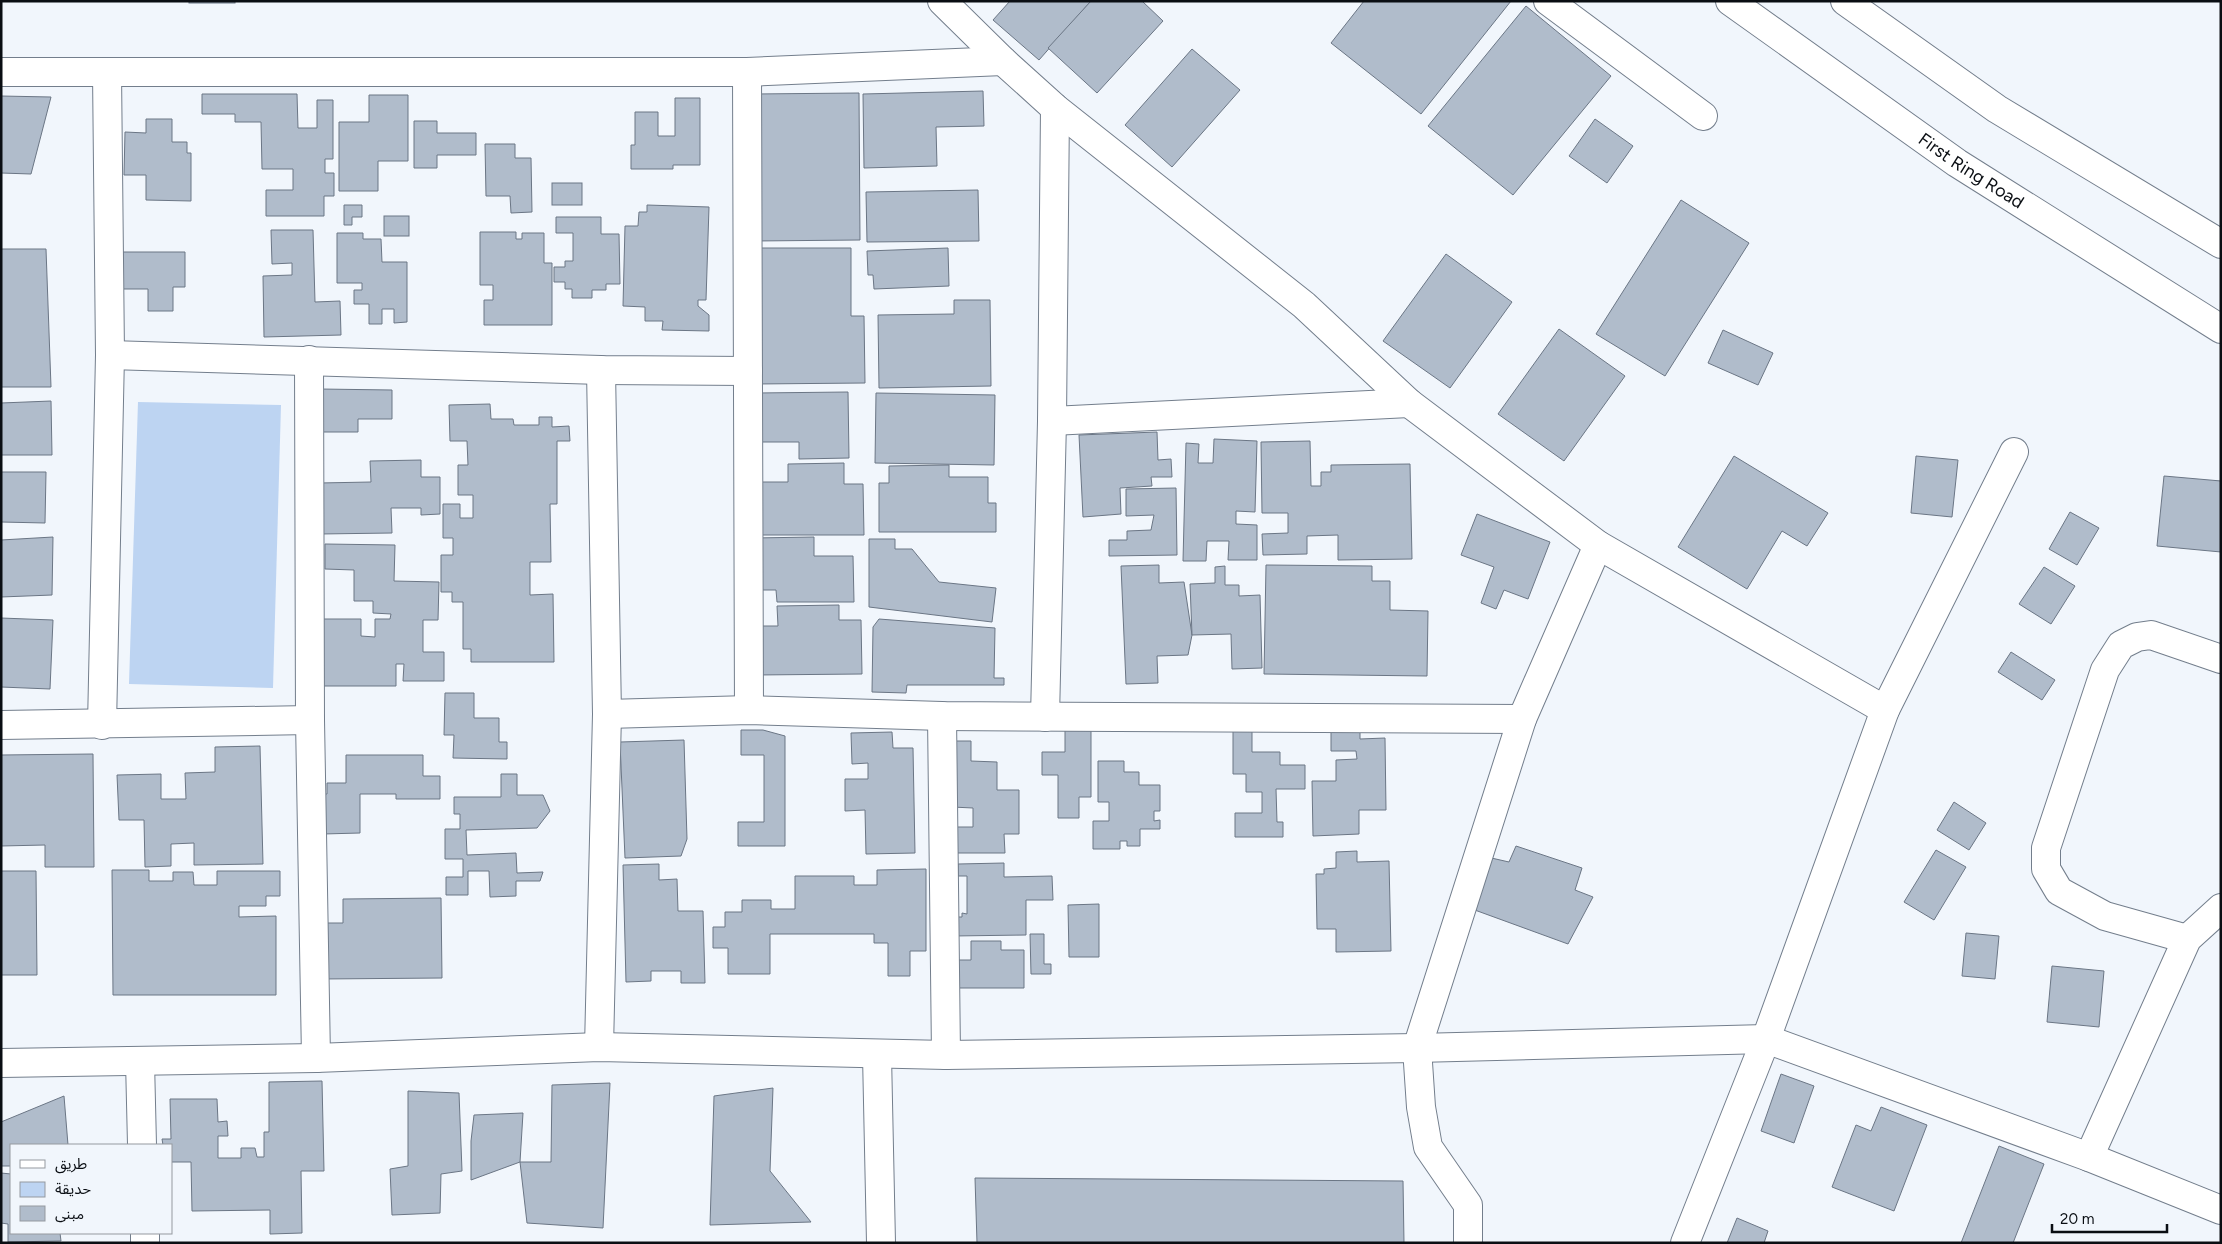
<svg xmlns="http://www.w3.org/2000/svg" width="2222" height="1244" font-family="Figtree,'Noto Sans Arabic',sans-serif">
<rect width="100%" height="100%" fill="#f1f6fc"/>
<polygon fill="#bdd4f2" points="138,402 281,405 273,688 129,684"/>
<g fill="#b0bccb" stroke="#6b7685">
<rect x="189" y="1" width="46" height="2"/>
<polygon points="1010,1 1091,1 1039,60 993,20"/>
<polygon points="1091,1 1142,1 1163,21 1097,93 1048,48"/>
<polygon points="1364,1 1511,1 1421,114 1331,43"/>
<polygon points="1526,6 1611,76 1513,195 1428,126"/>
<polygon points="1192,49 1240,90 1172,167 1125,125"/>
<polygon points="983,91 984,126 936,127 937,166 864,168 863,94"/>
<polygon points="859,93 860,240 756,241 754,94"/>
<polygon points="202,94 297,94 298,128 317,128 317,100 333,100 333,159 325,159 325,173 334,173 334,196 324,196 324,216 266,216 266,190 293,190 293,169 262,169 261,122 235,122 235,114 202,114"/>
<polygon points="369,95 408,95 408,161 378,161 378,191 339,191 339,122 369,122"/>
<polygon points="1,96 51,97 31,174 1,173"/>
<polygon points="675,98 700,98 700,165 673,165 673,169 631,169 631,145 635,145 635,112 658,112 658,136 675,136"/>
<polygon points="146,119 172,119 172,142 187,142 187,153 191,153 191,201 146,200 146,175 124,175 125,132 146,133"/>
<polygon points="1595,119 1633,146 1607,183 1569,156"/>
<polygon points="414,121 437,121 437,133 476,133 476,155 437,155 437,168 414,168"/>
<polygon points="485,144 515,144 515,158 531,158 532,212 511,213 510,196 486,196"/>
<rect x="552" y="183" width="30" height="22"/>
<polygon points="978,190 979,241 867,242 866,192"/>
<polygon points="1681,200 1749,243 1665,376 1596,334"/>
<polygon points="344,205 362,205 362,217 352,217 352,225 344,225"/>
<polygon points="647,205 709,207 706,300 698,300 698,306 709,315 709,331 662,330 663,321 645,321 645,307 623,306 625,226 638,226 639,212 647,212"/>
<rect x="384" y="216" width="25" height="20"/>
<polygon points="556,217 601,217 601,234 619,234 620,284 606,284 606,290 592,290 592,298 572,298 572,289 565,289 565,282 554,282 554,267 565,267 565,261 573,261 573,233 556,233"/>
<polygon points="271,230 313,230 315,302 340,301 341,335 264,337 263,276 292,275 292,263 272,264"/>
<polygon points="480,232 516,232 516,239 522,239 522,233 544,233 544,263 552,263 552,325 484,325 484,300 493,300 493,285 480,285"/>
<polygon points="337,233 363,233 363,239 381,239 382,262 407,262 407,322 394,323 394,309 382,309 382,324 369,324 369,304 354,304 354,290 362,290 362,283 337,283"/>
<polygon points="756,248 851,248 851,316 864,316 865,383 757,384"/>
<polygon points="948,248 949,286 874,289 873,275 868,275 867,251"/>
<polygon points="1,249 46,249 51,387 1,387"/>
<polygon points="123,252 185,252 185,287 173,287 173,311 148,311 148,289 123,289"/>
<polygon points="1446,254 1512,302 1450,388 1383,341"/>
<polygon points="954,300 990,300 991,386 879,388 878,315 954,314"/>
<polygon points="1559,329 1625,376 1564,461 1498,414"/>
<polygon points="1723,330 1773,353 1758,385 1708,363"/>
<polygon points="320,389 392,390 392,419 358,419 358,432 320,432"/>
<polygon points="848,392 849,458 799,459 799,442 756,442 756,393"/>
<polygon points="876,393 995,395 994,465 875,463"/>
<polygon points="51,401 52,455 1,455 1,403"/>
<polygon points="490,404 491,419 513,419 514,425 539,425 539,417 552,417 552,427 569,426 570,441 557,441 557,504 550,504 551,562 530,562 530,595 553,594 554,662 471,662 471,649 463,649 463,602 452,602 452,592 441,592 441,555 453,555 453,538 443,538 443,504 460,504 460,518 473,518 473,495 458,495 458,465 468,465 467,441 450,441 449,405"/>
<polygon points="1157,432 1158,460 1171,459 1172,477 1151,477 1152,486 1120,488 1121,514 1083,517 1079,435"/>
<polygon points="1214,439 1257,441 1255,512 1236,511 1236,524 1257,525 1257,560 1228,560 1229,541 1207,541 1206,561 1183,561 1186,443 1199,444 1198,463 1213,463"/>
<polygon points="1310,441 1311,486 1321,486 1321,472 1331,472 1331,465 1410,464 1412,559 1338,560 1338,535 1307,536 1307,554 1263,555 1262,534 1288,533 1288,513 1262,513 1261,442"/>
<polygon points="1734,456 1828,513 1807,546 1782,531 1747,589 1678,547"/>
<polygon points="1916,456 1958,460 1952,517 1911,513"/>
<polygon points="421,460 421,477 440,477 440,514 421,515 421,508 391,508 392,533 320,534 319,483 371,482 370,461"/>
<polygon points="844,463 844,484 863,484 864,535 757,535 757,482 788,482 788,464"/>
<polygon points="949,465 949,477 988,477 988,503 996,503 996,532 879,532 879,483 889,483 889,466"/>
<polygon points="1,472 46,472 45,523 1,522"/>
<polygon points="2164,476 2221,481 2221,552 2157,546"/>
<polygon points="1176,488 1177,555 1109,556 1109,540 1127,540 1127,531 1151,530 1154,515 1126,516 1126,489"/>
<polygon points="2070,512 2099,528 2077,565 2049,549"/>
<polygon points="1477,514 1550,542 1528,599 1504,590 1496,609 1481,603 1494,567 1461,555"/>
<polygon points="53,537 52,595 1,597 1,540"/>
<polygon points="814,537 814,556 853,556 854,602 777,602 776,590 754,590 754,538"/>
<polygon points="869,539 895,539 895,549 912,549 939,582 996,588 992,622 869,607"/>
<polygon points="325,544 395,545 394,581 439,582 438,620 423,620 423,652 444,652 444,681 403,681 404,664 396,664 396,686 321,686 322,619 361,619 361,636 375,637 375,619 390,619 391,614 373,613 373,601 354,601 354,570 325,569"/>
<polygon points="1159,565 1159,583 1184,582 1192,635 1188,655 1157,656 1158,683 1126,684 1121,566"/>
<polygon points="1266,565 1372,566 1372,581 1390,581 1390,610 1428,611 1427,676 1264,674"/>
<polygon points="1225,566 1225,585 1239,585 1239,596 1260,595 1262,668 1232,669 1231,634 1192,635 1190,584 1215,583 1215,567"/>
<polygon points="2044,567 2075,586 2051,624 2019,604"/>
<polygon points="839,605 839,620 861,620 862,674 757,675 757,626 778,626 777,606"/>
<polygon points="1,618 53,620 50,689 1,687"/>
<polygon points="879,619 995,628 994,678 1004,678 1004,685 907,685 906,693 872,692 873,627"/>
<polygon points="2011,652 2055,680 2042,700 1998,672"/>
<polygon points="445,693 474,693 474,718 499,718 499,742 507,742 507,759 453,758 454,735 444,735"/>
<polygon points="1065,726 1091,726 1091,797 1079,797 1079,818 1058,818 1058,775 1042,775 1042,752 1065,752"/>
<polygon points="1233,726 1252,726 1252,752 1280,752 1280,765 1305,765 1305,789 1276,789 1277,822 1283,822 1283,837 1235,837 1235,813 1262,813 1262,792 1246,792 1246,774 1233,774"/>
<polygon points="1360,729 1360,739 1385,738 1386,810 1359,810 1359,834 1313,836 1312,781 1336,781 1336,760 1357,759 1356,751 1331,751 1331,730"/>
<polygon points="741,730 763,730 785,736 785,846 738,846 738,822 764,822 764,755 741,755"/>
<polygon points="892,732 893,748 913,748 915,853 866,854 865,810 845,811 845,779 868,779 868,763 852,764 851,733"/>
<polygon points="684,740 687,839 681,856 625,858 620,742"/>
<polygon points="952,741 971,741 971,761 997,762 997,790 1019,790 1019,834 1004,834 1005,853 952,853 952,827 973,827 973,808 952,807"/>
<polygon points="260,746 263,864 194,865 194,843 171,844 171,866 145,867 144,820 119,820 117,775 161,774 161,799 186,799 185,773 215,772 215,747"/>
<polygon points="93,754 94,867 45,867 45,845 1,846 1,755"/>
<polygon points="346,755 423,755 423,776 440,776 440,799 396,799 396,794 360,794 360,833 323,834 322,794 327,794 327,783 346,783"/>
<polygon points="1098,761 1124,761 1124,772 1139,772 1139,785 1160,785 1160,811 1154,811 1154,821 1160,820 1160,829 1140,829 1140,846 1127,846 1127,841 1120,841 1120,849 1093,849 1093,821 1109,821 1109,802 1098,802"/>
<polygon points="501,774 517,774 517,795 543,795 550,811 537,828 466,830 467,855 516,853 517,873 543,872 540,881 516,881 516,896 490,897 489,871 468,871 468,895 446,895 446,877 463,877 463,859 445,859 445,829 460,829 460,814 454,814 454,797 501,797"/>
<polygon points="1954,802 1986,823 1969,850 1937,830"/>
<polygon points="1516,846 1582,868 1575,890 1593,897 1568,944 1472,909 1487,857 1509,862"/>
<polygon points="1936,850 1966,867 1934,920 1904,902"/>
<polygon points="1357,851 1357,862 1389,861 1391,951 1336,952 1336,929 1317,929 1316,874 1324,874 1324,869 1336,868 1336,852"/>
<polygon points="1004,863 1004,877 1052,876 1053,900 1026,900 1026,935 953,936 953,917 962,917 962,913 967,914 967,876 958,876 958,864"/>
<polygon points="659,864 659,880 677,879 678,911 703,911 705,983 681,983 681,971 651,971 651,981 626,982 623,865"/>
<polygon points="926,869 926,951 910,951 910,976 888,976 888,943 874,943 874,934 770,934 770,974 728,974 728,948 713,948 713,927 725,927 725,912 742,912 742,900 771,900 771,909 795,909 795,876 854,876 854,885 877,885 877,870"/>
<polygon points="112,870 149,870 149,881 173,881 173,872 193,872 194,885 217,885 217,871 280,871 280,896 266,896 266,906 239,906 239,917 276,916 276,995 113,995"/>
<polygon points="1,871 36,871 37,975 1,975"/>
<polygon points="441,898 442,978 322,979 321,923 343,923 343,899"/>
<polygon points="1099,904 1099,957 1069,957 1068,905"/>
<polygon points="1966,933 1999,936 1995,979 1962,976"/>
<polygon points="1030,934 1044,934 1044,964 1051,964 1051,974 1031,974"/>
<polygon points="971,941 1001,941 1001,950 1024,950 1024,988 958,988 958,960 971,960"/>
<polygon points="2052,966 2104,971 2099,1027 2047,1022"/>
<polygon points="1781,1074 1814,1086 1794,1143 1761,1131"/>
<polygon points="322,1081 324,1171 301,1171 302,1233 270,1234 270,1210 192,1211 191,1162 171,1162 171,1145 163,1145 162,1139 171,1139 170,1099 217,1099 218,1122 227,1121 228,1136 218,1136 218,1158 241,1158 241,1148 255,1148 257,1157 264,1157 264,1132 269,1132 269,1082"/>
<polygon points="610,1083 603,1228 527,1223 520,1162 551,1162 552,1085"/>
<polygon points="773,1088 770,1171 811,1222 710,1225 714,1096"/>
<polygon points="408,1091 459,1093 462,1171 441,1174 440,1213 392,1215 390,1169 408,1166"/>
<polygon points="64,1096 68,1145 11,1145 11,1166 1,1166 1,1122"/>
<polygon points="1881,1107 1927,1125 1894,1211 1832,1187 1856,1125 1871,1131"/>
<polygon points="523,1113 520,1162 471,1180 471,1141 474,1115"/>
<polygon points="1999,1146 2044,1164 2013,1243 1961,1243"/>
<polygon points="1,1173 11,1174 11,1233 60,1233 61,1241 8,1242 8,1224 1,1223"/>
<polygon points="975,1178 1403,1181 1404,1243 977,1243"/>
<polygon points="1737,1218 1768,1231 1764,1243 1727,1243"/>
</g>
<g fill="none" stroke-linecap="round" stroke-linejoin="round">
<g stroke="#737e8c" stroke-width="30">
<g id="minor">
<polyline points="942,1 1003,61 1055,108 1304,305 1409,403 1598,545 1885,710"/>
<polyline points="1548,1 1703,116"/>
<polyline points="1,72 747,72 1003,61"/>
<polyline points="747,72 749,710"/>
<polyline points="110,355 601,370 748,371"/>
<polyline points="309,360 310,720 316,1058"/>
<polyline points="1052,421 1409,403"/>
<polyline points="607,714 749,710 942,716 1522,719"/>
<polyline points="942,716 946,1055"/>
<polyline points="1045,717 1052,421 1055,108"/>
<polyline points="1,725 310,720"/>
<polyline points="102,725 110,355 107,72"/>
<polyline points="2187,939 2105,916 2059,891 2046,869 2046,848 2105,670 2121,645 2137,637 2151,635 2221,659"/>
<polyline points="599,1047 607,714 601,370"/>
<polyline points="877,1055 881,1243"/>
<polyline points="140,1061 142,1145"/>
<polyline points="1,1063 316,1058 599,1047 946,1055 1417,1048 1766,1039 2089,1157 2221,1210"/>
<polyline points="2089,1157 2187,939 2221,908"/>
<polyline points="145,1233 145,1243"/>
<polyline points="1468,1243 1468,1205 1428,1147 1421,1107 1417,1048 1522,719 1598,545"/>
<polyline points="1685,1243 1766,1039 1885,710 2014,452"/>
</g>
</g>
<g stroke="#737e8c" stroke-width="30">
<g id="major">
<path id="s1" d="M1730,1l227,162 264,166"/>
<polyline points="1845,1 1997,109 2221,244"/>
</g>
</g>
<use href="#minor" stroke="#fff" stroke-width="28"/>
<use href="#major" stroke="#fff" stroke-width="28"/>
</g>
<g text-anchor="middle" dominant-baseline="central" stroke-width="5" stroke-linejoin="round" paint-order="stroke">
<g font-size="18" fill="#0a0e13" stroke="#f1f6fc">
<text stroke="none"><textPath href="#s1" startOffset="295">First Ring Road</textPath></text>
</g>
</g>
<rect width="2222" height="1244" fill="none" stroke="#0a0e13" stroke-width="5"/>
<rect x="10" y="1144" width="162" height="90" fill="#f1f6fc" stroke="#95999f"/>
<rect x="20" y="1160" width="25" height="8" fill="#ffffff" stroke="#95999f"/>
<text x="55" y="1169" font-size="15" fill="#0a0e13">طريق</text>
<rect x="20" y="1182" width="25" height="15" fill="#bdd4f2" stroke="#95999f"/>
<text x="55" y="1194" font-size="15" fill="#0a0e13">حديقة</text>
<rect x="20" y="1206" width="25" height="15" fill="#b0bccb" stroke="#95999f"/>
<text x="55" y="1219" font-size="15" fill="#0a0e13">مبنى</text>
<path d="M2052 1224v8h115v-8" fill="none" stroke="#0a0e13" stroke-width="2.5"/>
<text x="2060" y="1224" font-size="15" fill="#0a0e13" stroke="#f1f6fc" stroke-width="4" paint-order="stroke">20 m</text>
</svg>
